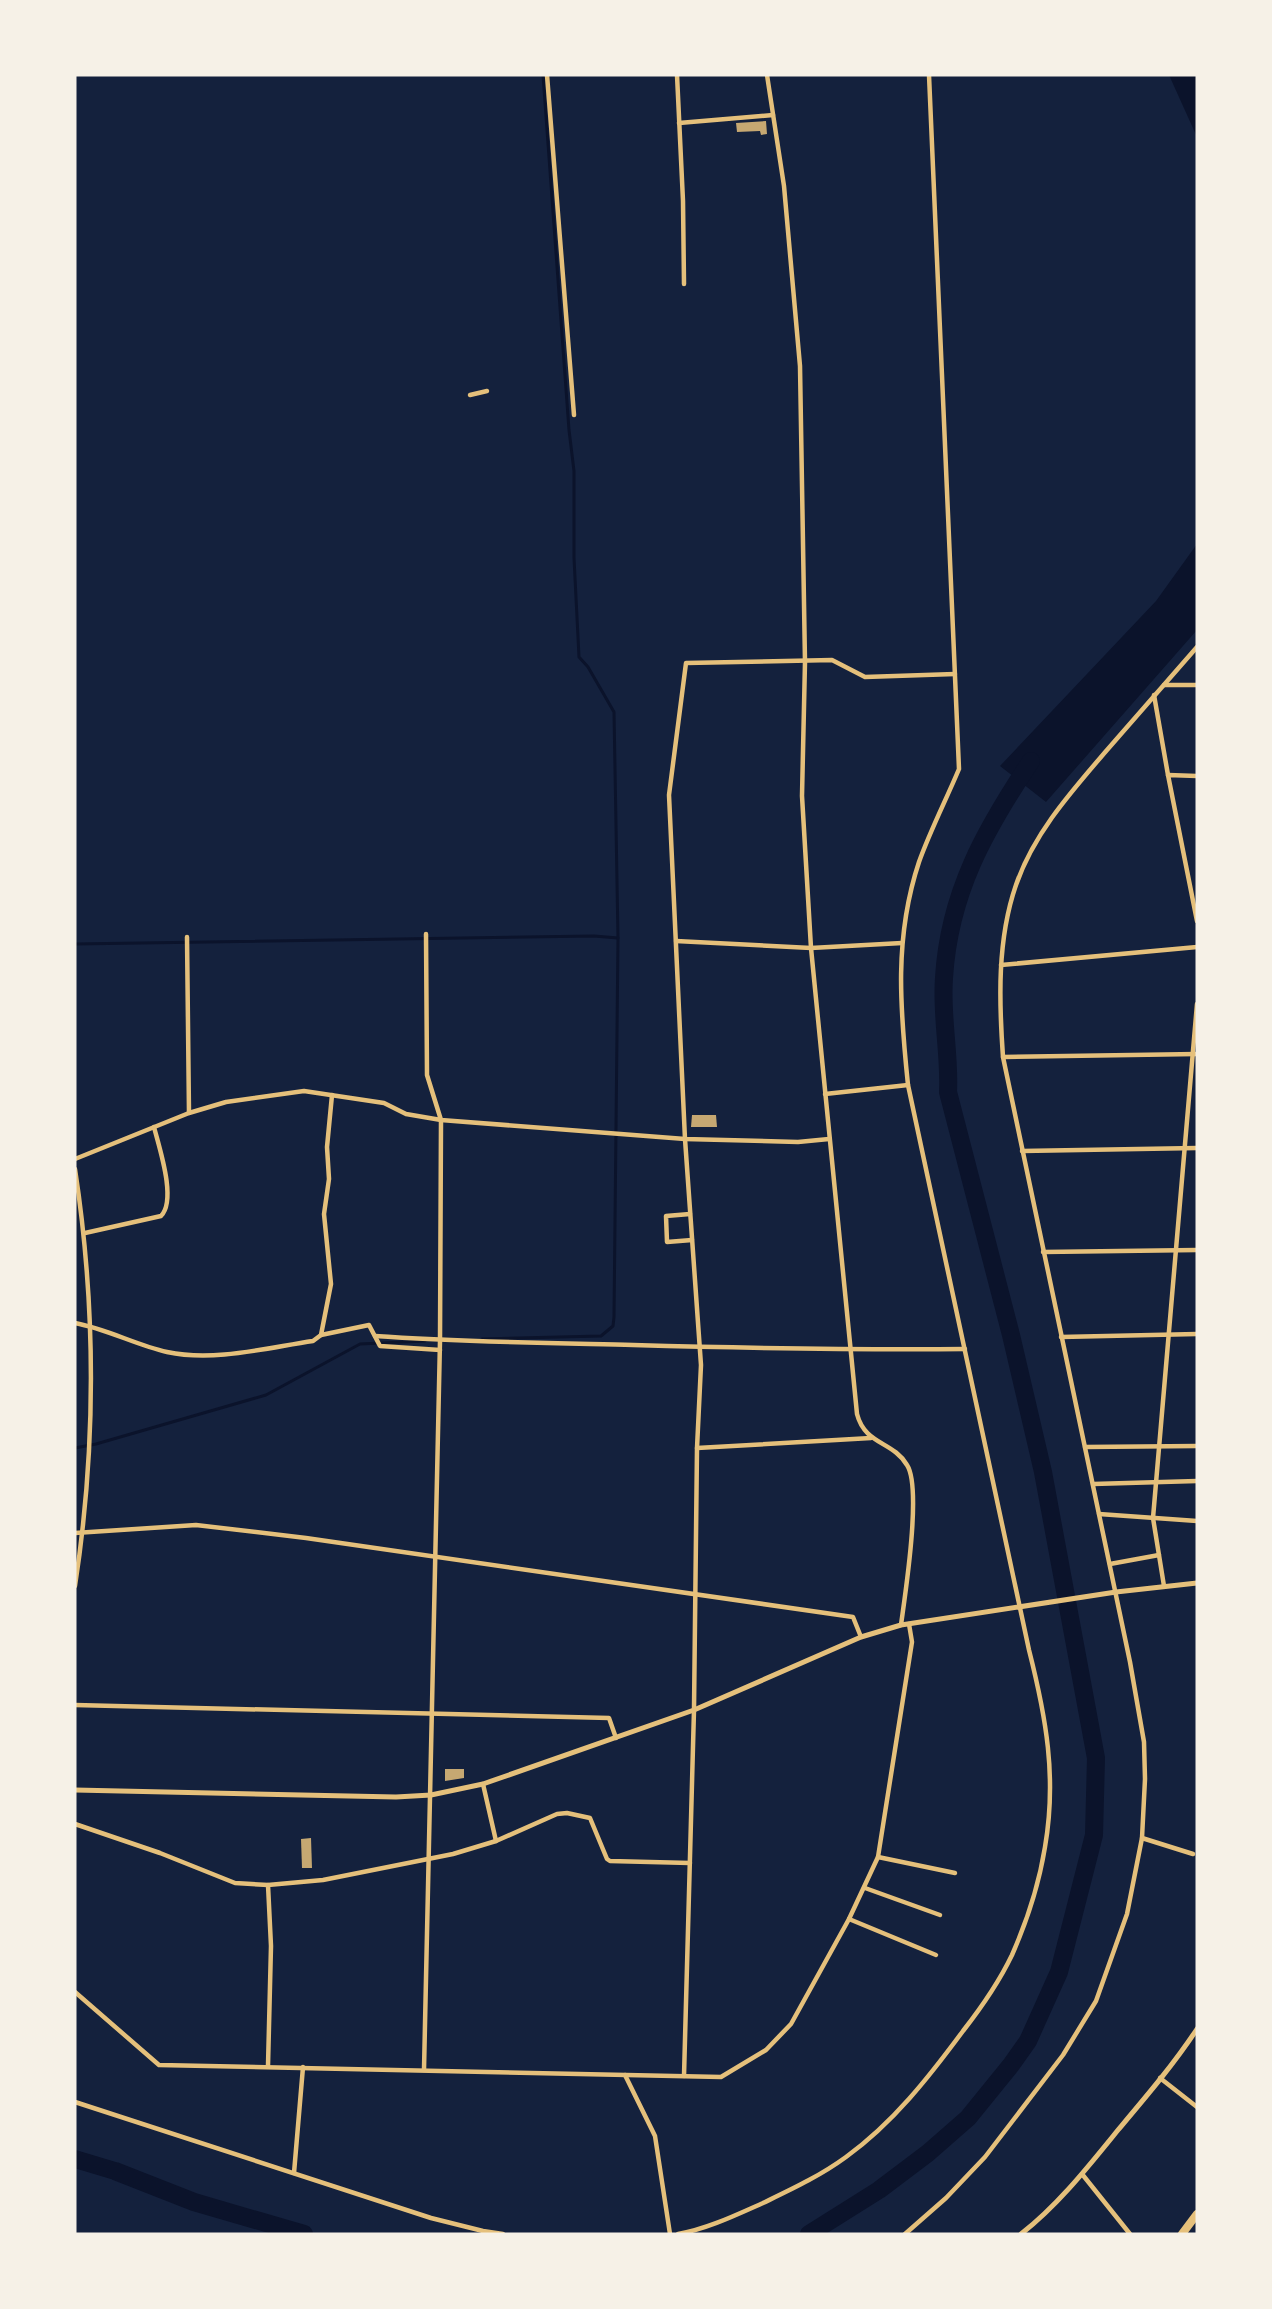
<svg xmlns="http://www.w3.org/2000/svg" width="1272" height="2309" font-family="'DejaVu Sans',sans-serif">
<rect width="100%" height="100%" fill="#14213d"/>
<g fill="#0b132b">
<polygon points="1169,75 1197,75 1197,137"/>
<polygon points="1197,544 1197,630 1046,802 1000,766 1156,601"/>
</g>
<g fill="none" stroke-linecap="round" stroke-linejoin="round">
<g stroke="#0b132b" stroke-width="3">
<polyline points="75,944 594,936 618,938"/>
<polyline points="482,1339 601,1336 613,1326 614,1317 618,938 614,712 588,667 579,657 574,558 574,471 569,430 543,75"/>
<polyline points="75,1448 96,1444 266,1395 360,1344 425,1341"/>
</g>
<g stroke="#0b132b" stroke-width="18">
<polyline points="75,2159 115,2171 194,2202 304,2234"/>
<path d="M809,2234l70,-44 49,-37 40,-35 43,-53 17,-24 31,-69 35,-137 2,-77 -53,-286 -32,-137 -63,-243c2,-38 -7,-76 -4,-114 5,-85 41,-148 87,-217"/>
</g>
</g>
<g fill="#c6a872">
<polygon points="766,121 767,134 761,135 760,131 737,132 736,123"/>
<polygon points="692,1115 716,1115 717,1127 691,1127"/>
<polygon points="445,1769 464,1769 464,1778 445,1781"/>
<polygon points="311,1838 312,1868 302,1868 301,1839"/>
</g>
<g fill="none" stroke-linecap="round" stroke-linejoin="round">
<g stroke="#e5c07b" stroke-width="4.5">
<polyline points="547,75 574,415"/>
<polyline points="677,75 683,201 684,284"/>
<path d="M767,75l17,111 16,180 5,296 -3,134 9,152 46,466c8,31 36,27 50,51 15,23 -2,130 -6,160"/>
<polyline points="679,123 773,115"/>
<polyline points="470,395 487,391"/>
<polyline points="1164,685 1197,685"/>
<polyline points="1154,695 1168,775"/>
<polyline points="1197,776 1168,775 1197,921"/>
<polyline points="187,937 189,1113"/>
<polyline points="676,941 811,948 902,943"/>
<polyline points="1001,965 1197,947"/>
<polyline points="1003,1057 1197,1054"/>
<polyline points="825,1094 908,1085"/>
<polyline points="1022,1151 1197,1148"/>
<polyline points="75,1159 189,1113 226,1102 304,1091 384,1103 406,1114 441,1120 685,1139 798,1142 829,1139"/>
<path d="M75,1169c21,138 21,280 0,417"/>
<polyline points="690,1214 666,1216 667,1242 692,1240"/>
<path d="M85,1233l76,-17c16,-16 -2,-69 -7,-89"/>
<polyline points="1043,1252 1197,1250"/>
<path d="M75,1323c32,6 61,22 92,29 47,10 99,-4 146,-11l8,-6 48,-10 11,21 60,4"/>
<polyline points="321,1335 331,1284 324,1214 329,1179 327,1147 332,1095"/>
<path d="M375,1336c86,6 172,7 258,9 111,3 221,5 332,4"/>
<polyline points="1061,1337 1197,1334"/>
<polyline points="1085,1447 1197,1446"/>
<polyline points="697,1448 871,1438"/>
<polyline points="1093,1484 1197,1481"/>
<polyline points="1099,1514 1197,1521"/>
<polyline points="75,1533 196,1525 306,1538 853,1617 861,1637"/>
<polyline points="1110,1564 1159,1555"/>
<polyline points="1164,1586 1153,1518 1197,1004"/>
<polyline points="75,1705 609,1718 616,1738"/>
<polyline points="483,1784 496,1841"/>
<polyline points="75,1824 160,1853 235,1883 268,1885 323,1880 453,1854 496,1841 557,1814 567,1813 590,1818 607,1859 610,1861 690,1863"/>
<polyline points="1142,1838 1193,1854"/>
<polyline points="878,1857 955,1873"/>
<polyline points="865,1888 940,1915"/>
<polyline points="849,1919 936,1955"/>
<polyline points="75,1992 159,2065 721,2077 766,2050 791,2024 849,1919 878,1857 912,1642 909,1624"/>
<polyline points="268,2066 271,1946 268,1885"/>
<polyline points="424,2070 440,1341 441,1120 427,1075 426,934"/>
<polyline points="625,2075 655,2136 670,2234"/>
<polyline points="684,2076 694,1710 697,1448 701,1365 685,1139 669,795 686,663 832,660 865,677 955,674"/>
<polyline points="1160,2078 1197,2107"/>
<polyline points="75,2102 431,2218 483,2231 503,2234"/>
<polyline points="294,2173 303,2067"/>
<polyline points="1082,2174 1130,2234"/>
<path d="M678,2234c29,-5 58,-19 85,-31 29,-14 57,-27 83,-46 47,-34 83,-80 117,-126 18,-23 36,-49 49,-76 15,-34 27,-71 33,-108 12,-70 1,-130 -16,-197l-121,-565c-8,-77 -14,-148 11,-223 11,-31 27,-62 40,-93l-30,-694"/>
<path d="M905,2234l41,-36 39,-41 78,-102 33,-54 31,-87 15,-76 3,-59 -1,-37 -14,-80 -127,-605c-4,-56 -6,-117 13,-172 18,-52 55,-93 91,-135 30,-34 60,-69 90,-103"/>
</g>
<g stroke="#e5c07b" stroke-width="5">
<polyline points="75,1790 396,1797 431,1795 483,1784 694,1710 861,1637 901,1625 1116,1592 1197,1583"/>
<path d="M1021,2234c37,-29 67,-67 97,-104 27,-32 56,-66 79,-101"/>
</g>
<polyline stroke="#e5c07b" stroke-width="8" points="1182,2234 1197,2214"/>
</g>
<rect width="1272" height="2309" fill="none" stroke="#f6f1e7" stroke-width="153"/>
</svg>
